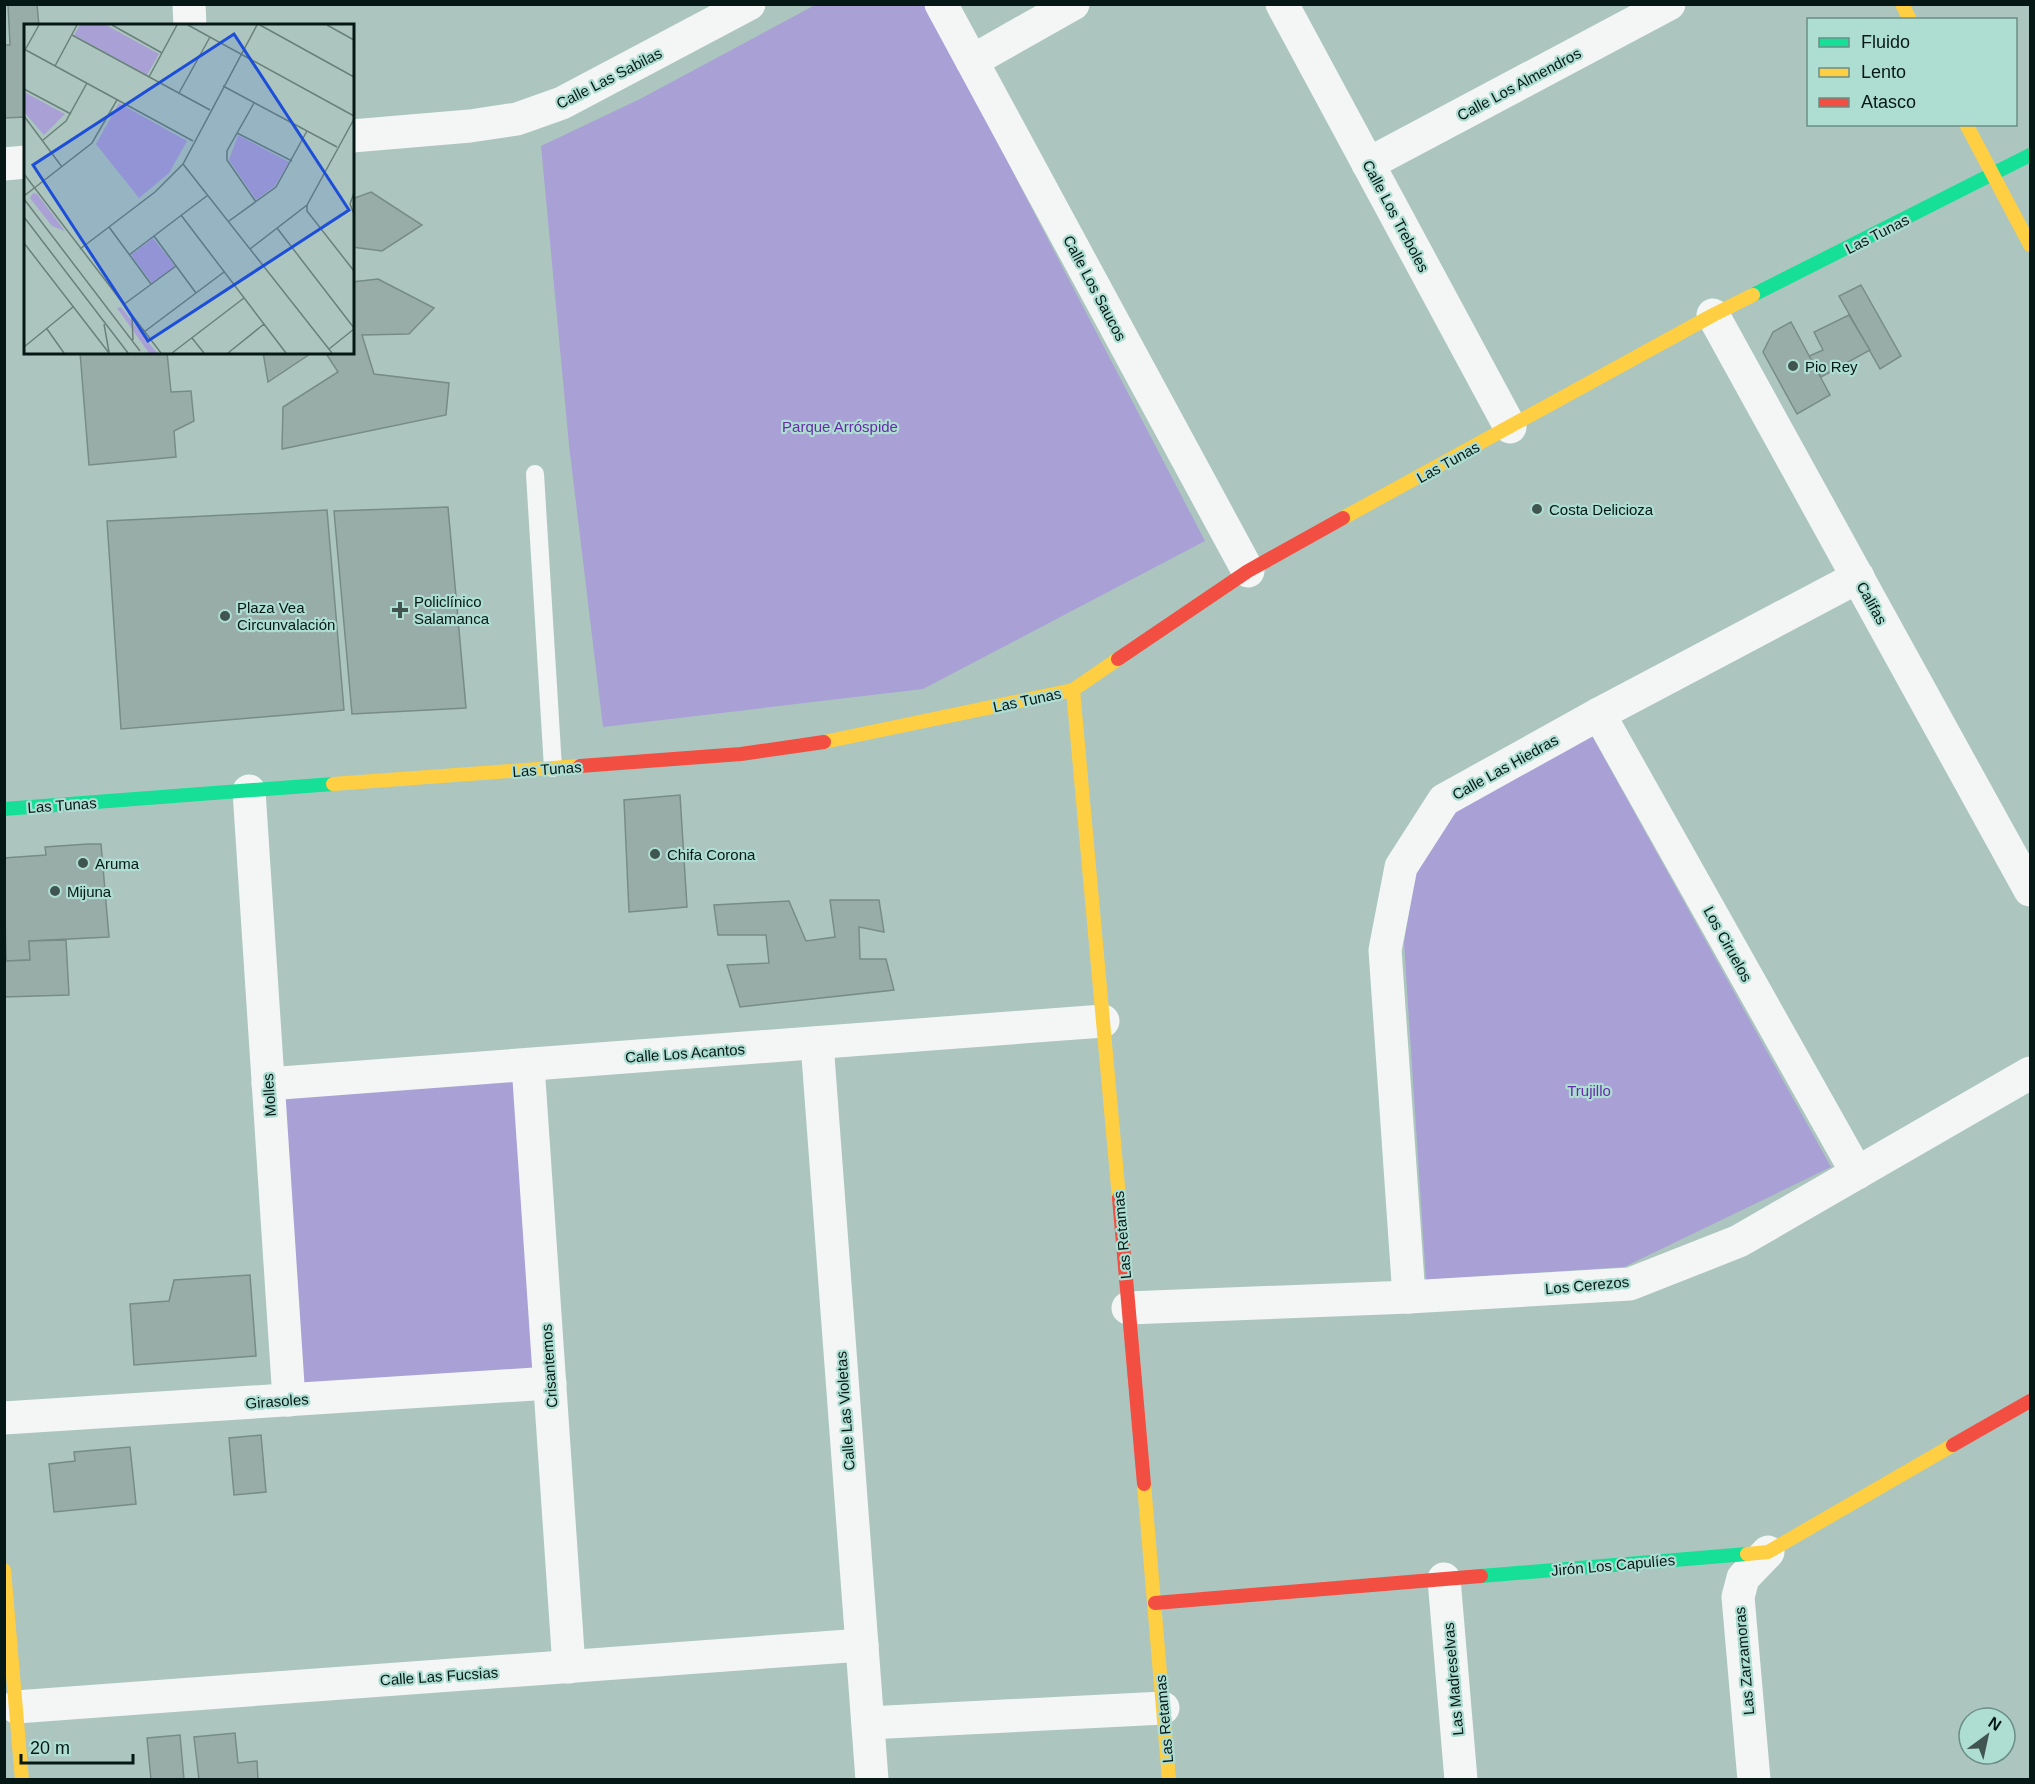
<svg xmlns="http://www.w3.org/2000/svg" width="2035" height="1784" font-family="Helvetica,sans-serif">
<rect width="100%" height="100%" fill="#acc6bf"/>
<g fill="#a9a0d6">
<polygon points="815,5 926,5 1205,541 923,689 603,727 569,445 541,146 640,99"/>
<polygon points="1592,736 1831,1167 1624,1267 1426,1280 1404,943 1416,870 1454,809"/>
<polygon points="514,1077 538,1377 297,1391 277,1092"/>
</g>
<g fill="#99ada8" stroke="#778c87" stroke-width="1.5">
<polygon points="8,4 37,4 39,26 26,26 26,117 4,118 4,45 10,45"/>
<polygon points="371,192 422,225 382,251 352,247 352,199"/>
<polygon points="378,279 434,308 409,334 362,335 374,374 449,383 446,415 282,449 283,407 338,372 325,352 352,352 352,282"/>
<polygon points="1861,285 1901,356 1880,369 1839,296"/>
<polygon points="1849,315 1870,350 1821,377 1809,356 1823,350 1814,332"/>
<polygon points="1791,322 1830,395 1797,414 1763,352 1773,332"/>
<polygon points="80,352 167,352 171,392 191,391 194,421 174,431 176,457 89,465"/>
<polygon points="263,352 313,352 268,382"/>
<polygon points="448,507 466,708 352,714 334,511"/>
<polygon points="327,510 344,710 121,729 107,521"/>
<polygon points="680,795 687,907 629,912 624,800"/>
<polygon points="88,844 101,844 109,937 29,941 30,960 6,961 4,858 46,855 45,847"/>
<polygon points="830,900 879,900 884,932 859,927 860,959 886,959 894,990 740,1007 727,965 769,963 766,935 718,935 714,905 789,901 806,941 835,937"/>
<polygon points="4,929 6,961 30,960 29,941 66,940 69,995 4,997"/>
<polygon points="250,1275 256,1356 134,1365 130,1304 169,1301 174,1280"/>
<polygon points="261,1435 266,1492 234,1495 229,1438"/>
<polygon points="130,1447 136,1504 54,1512 49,1464 75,1461 74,1452"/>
<polygon points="235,1733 238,1763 257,1761 258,1780 199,1780 194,1737"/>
<polygon points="180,1735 184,1780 151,1780 147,1738"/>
</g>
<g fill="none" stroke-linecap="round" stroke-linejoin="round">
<polyline stroke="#f3f6f5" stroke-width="18" points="535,474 553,768"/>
<g stroke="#f3f6f5" stroke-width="33">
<polyline points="189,4 190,26"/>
<polyline points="941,4 1248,571"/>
<polyline points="1282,4 1510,427"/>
<polyline points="972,61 1073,4"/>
<polyline points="352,136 470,126 517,119 562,103 749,4"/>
<polyline points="4,164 26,162"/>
<polyline points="1368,164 1669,4"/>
<polyline points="1713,315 2030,890"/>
<polyline points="1599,714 1857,1173"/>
<polyline points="249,791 289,1400"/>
<polyline points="817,1043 872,1780"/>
<polyline points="528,1065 569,1667"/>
<polyline points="268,1084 1103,1021"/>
<polyline points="1409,1297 1385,950 1401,867 1444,800 1599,714 1858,577"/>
<polyline points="1128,1308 1409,1297 1630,1284 1739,1241 2030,1073"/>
<polyline points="4,1418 550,1383"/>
<polyline points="1444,1579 1461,1780"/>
<polyline points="16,1707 862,1645"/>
<polyline points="868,1723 1163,1708"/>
<polyline points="1754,1780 1738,1597 1743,1578 1768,1552"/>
</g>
<g stroke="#16e098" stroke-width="14">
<polyline points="1753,295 2030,155"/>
<polyline points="4,809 333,784"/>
<polyline points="1481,1576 1747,1554"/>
</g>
<g stroke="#ffcf43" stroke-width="14">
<polyline points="1902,4 1910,20"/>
<polyline points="1966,124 2030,245"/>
<polyline points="1343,518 1713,315 1753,295"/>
<polyline points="1073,690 1119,1198"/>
<polyline points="824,742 1073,690 1118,659"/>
<polyline points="333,784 580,766"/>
<polyline points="1144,1484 1169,1780"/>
<polyline points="1747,1554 1768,1552 1953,1445"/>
<polyline points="4,1570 22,1780"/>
</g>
<g stroke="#f24e42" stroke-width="14">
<polyline points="1118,659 1248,571 1343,518"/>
<polyline points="580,766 741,754 824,742"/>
<polyline points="1119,1198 1144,1484"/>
<polyline points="1953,1445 2030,1401"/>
<polyline points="1155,1603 1481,1576"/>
</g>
</g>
<g fill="#405550" stroke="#aeddd2" stroke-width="2">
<circle cx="1793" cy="366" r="6"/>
<circle cx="1537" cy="509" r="6"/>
<path d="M397 601h6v6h6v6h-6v6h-6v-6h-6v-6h6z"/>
<circle cx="225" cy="616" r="6"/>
<circle cx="655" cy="854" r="6"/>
<circle cx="83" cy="863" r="6"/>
<circle cx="55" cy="891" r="6"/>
</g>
<g text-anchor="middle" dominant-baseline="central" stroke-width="4.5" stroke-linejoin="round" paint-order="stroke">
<g font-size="15" fill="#061815" stroke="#aeddd2">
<text transform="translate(609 78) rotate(-27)">Calle Las Sabilas</text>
<text transform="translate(1519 84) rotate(-28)">Calle Los Almendros</text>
<text transform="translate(1396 216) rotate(62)">Calle Los Treboles</text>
<text transform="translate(1877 234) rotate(-27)">Las Tunas</text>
<text transform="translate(1095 288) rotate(62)">Calle Los Saucos</text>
<text transform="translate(1448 462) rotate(-29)">Las Tunas</text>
<text transform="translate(1872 603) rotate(61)">Califas</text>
<text transform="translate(1027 700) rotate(-12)">Las Tunas</text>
<text transform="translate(1505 767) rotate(-29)">Calle Las Hiedras</text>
<text transform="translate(547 769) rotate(-4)">Las Tunas</text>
<text transform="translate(62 805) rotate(-4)">Las Tunas</text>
<text transform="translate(1728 944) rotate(61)">Los Ciruelos</text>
<text transform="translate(685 1053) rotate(-4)">Calle Los Acantos</text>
<text transform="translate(269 1095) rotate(-94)">Molles</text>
<text transform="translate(1122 1235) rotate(-95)">Las Retamas</text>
<text transform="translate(1587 1285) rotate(-5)">Los Cerezos</text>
<text transform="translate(549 1366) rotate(-94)">Crisantemos</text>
<text transform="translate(277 1401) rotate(-4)">Girasoles</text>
<text transform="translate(845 1411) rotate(-94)">Calle Las Violetas</text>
<text transform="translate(1613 1565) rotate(-5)">Jirón Los Capulíes</text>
<text transform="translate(1744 1661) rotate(-95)">Las Zarzamoras</text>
<text transform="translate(439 1676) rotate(-4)">Calle Las Fucsias</text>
<text transform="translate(1453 1679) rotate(-95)">Las Madreselvas</text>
<text transform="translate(1164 1719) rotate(-95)">Las Retamas</text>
</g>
<g font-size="15" fill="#061815" stroke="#aeddd2" text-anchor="start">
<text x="1805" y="366">Pio Rey</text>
<text x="1549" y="509">Costa Delicioza</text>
<text x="414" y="601">Policlínico<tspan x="414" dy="17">Salamanca</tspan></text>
<text x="237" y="607">Plaza Vea<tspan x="237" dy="17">Circunvalación</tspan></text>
<text x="667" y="854">Chifa Corona</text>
<text x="95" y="863">Aruma</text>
<text x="67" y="891">Mijuna</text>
</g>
<g font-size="15" fill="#662cab" stroke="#aeddd2">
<text x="840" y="426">Parque Arróspide</text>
<text x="1589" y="1090">Trujillo</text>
</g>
</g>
<g transform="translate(24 24)">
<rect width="330" height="330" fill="#acc6bf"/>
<path d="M56,1h26l53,29 -12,21 -73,-40zM0,68l41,22 -21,21 -20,-23zM95,79l68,38 -18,32 -30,25 -43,-54zM214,111l51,27 -14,24 -19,14 -27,-40zM9,169l4,1 28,37 -13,-5 -22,-28zM129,214l22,28 -23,17 -21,-28zM97,283l36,46h-8l-32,-45z" fill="#a9a0d6"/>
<path fill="none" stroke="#6a807b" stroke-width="1.5" d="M88,1l50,28M164,1l166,91M236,1l94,52M303,1l27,15M48,11l138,75M0,25l169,92M1,26l14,-25M31,42l22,-41M125,53l28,-52M199,62l114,61M0,65l47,25M155,69l31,-56M230,79l-27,48v9l29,42M0,92l38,51M213,109l55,28M19,116l23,-19 21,-38M159,140l149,189M0,150l137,179M330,169l-4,11 4,10M0,172l68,-53 25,-43M0,175l116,152M283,181v6l47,60M157,191l105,138M0,193l104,136M205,197l47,-34 31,-56M85,203l42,57M253,204l77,100M130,212l42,57M0,219l85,110M56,225l75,-57 28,-28 74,-139M226,225l57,-44 47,-86M105,231l79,-60M99,281l53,-39M108,293l1,23M80,300l5,28M23,305l17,24M120,308l80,-60M168,314l12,15M0,323l49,-40M305,325l25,-20M148,329l72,-55M204,329l36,-29"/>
<path fill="#1d4ed8" fill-opacity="0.15" stroke="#1d4ed8" stroke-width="3" d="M210,10l115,176 -201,131 -115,-176z"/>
<rect width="330" height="330" fill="none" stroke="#061815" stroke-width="3"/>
</g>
<rect width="2035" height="1784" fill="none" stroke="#061815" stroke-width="12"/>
<rect x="1807" y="18" width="210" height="108" fill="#aeddd2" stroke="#6b8e86" stroke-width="1.5"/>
<rect x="1819" y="38" width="30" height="9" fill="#16e098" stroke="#6b8e86" stroke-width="1.5"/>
<text x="1861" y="48" font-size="18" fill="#061815">Fluido</text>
<rect x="1819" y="68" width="30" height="9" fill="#ffcf43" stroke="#6b8e86" stroke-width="1.5"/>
<text x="1861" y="78" font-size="18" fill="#061815">Lento</text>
<rect x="1819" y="98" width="30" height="9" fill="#f24e42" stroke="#6b8e86" stroke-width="1.5"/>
<text x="1861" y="108" font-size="18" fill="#061815">Atasco</text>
<g transform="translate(1987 1736) rotate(33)"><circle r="28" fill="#aeddd2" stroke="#6b8e86" stroke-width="1.5"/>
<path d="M0-4.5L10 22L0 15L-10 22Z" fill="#405550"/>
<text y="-9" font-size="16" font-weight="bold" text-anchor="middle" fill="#061815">N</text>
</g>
<path d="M21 1754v9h112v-9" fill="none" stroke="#061815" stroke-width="3"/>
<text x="30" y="1754" font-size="18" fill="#061815" stroke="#aeddd2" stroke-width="4.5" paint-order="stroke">20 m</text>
</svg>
